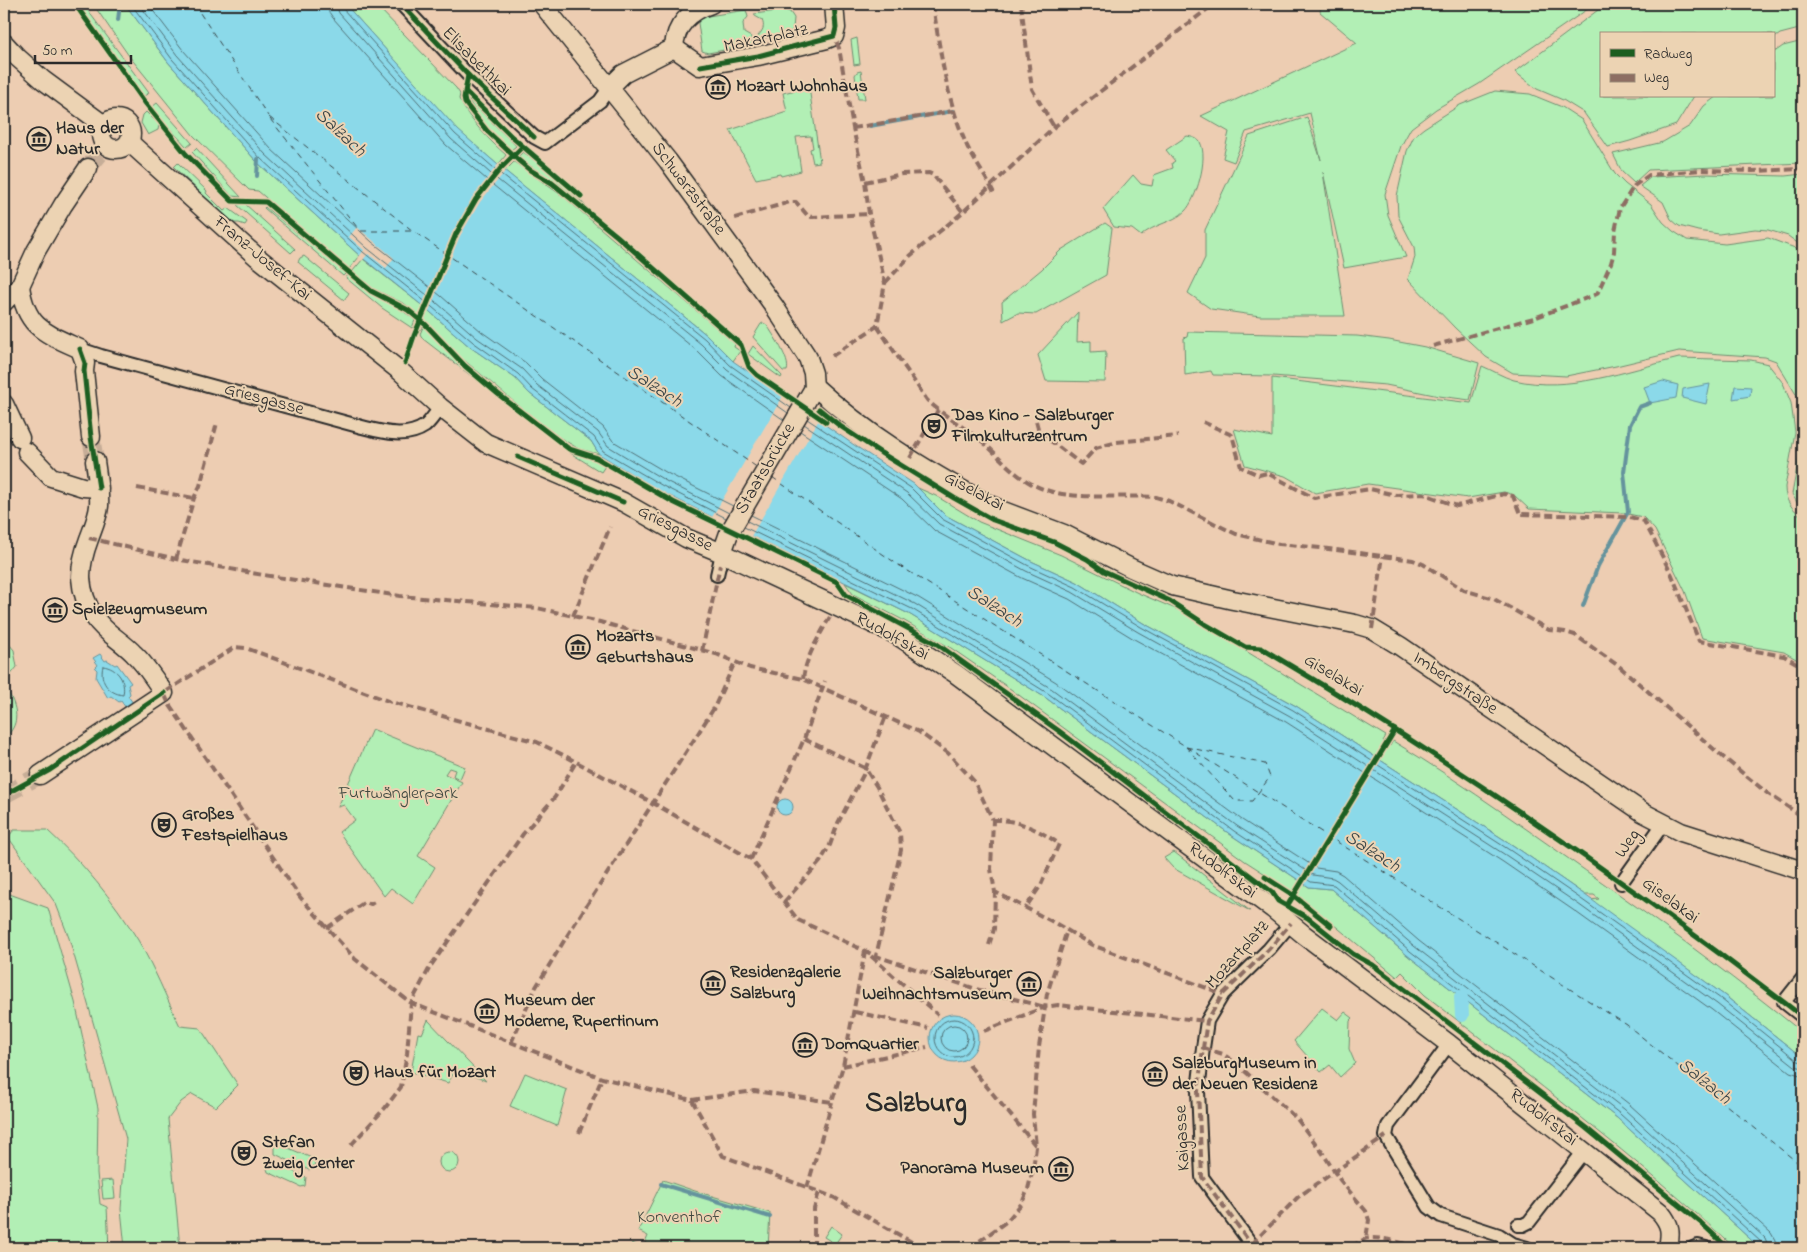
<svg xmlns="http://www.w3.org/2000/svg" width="1807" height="1252" font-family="'Indie Flower',sans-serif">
<rect width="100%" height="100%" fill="#edcdb2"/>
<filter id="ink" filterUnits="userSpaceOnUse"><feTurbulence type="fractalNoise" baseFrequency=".02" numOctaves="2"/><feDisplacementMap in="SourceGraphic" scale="10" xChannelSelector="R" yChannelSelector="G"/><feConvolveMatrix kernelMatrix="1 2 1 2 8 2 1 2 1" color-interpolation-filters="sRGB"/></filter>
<g filter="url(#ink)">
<g fill="#b2efb5" stroke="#6e8d70">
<polygon points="78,4 83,4 149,93 144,96"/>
<polygon points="93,4 125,4 168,62 257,162 360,256 349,269 258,191 249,190 193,135 129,56"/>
<path d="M345,4h30l81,84 4,6 -1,5c11,22 30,41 47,56l-8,10 -40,-34z"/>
<polygon points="1322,4 1595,4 1479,84 1436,109 1411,128 1401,146 1385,194 1388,215 1406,257 1344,268 1323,172 1345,316 1260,316 1211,309 1188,293 1205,258 1205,230 1249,136 1307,117 1321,160 1310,113 1246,132 1234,162 1223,158 1229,132 1201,116 1357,43 1320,12"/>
<polygon points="1606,4 1803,4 1803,28 1780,34 1773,39 1773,34 1601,34 1601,96 1694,96 1676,125 1630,141 1608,147 1584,113 1563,100 1537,89 1515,72"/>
<polygon points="746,10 748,17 743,23 744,33 751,37 752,45 708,53 702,51 698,23 702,17"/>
<path d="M785,10l5,2 4,6 -1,11 -3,4 -32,6v-3c5,-6 7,-9 4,-16l-7,-4 -1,-2z"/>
<polygon points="857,38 860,64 854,65 851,40"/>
<polygon points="1803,41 1803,163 1648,170 1634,183 1622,172 1613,154 1663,142 1690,126 1704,106 1717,96 1773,96 1773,53 1783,46"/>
<polygon points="861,71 865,99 858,99 855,75 857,72"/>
<polygon points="809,87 820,162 813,163 810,149 813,148 811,136 796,137 801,171 781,176 780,174 756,179 730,130 787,112 783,93"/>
<polygon points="1495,91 1530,94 1562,107 1582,120 1615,174 1625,184 1651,204 1663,222 1673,231 1687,240 1725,244 1768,238 1795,248 1803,255 1803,431 1800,401 1776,361 1765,357 1679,351 1616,366 1566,376 1513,373 1486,357 1455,328 1408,279 1415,257 1414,247 1398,216 1397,196 1407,151 1414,136 1424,128 1460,105"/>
<polygon points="467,98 516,146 511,150 484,123"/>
<polygon points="157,103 192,143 187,147 151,108"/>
<polygon points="146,112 159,125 158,130 148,135 141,123 143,115"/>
<path d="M1187,136c5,1 10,2 13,6 9,16 -4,58 -15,69 -12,12 -32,13 -44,25l-9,-7 -18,-2 -11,-18 30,-34 8,9 11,2 2,-11 19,-7 -1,-5 3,-2 -9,-11z"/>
<polygon points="196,148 241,197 232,196 192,152"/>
<polygon points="523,152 553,174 589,209 559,184 535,169 518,157"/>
<polygon points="514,162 564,197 735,344 734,347 740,351 733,361 708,336 505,171"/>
<polygon points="178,163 207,191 206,193 224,211 228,208 247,222 245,225 239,223 231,223 174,167"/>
<polygon points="1705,174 1785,176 1803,174 1803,247 1788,236 1768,230 1755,229 1719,234 1698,231 1679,226 1671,219 1663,202 1640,186 1651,177"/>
<polygon points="245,204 295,249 291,253 237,205"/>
<polygon points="265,207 346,273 343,276 264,208"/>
<polygon points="1105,223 1112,228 1106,275 1036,314 1018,313 1003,321 1002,302 1042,269 1061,250"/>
<polygon points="304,256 349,293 344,300 298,262 300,258"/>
<polygon points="363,259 429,311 470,347 515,378 529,393 591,441 599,454 579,449 559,437 524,410 464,360 418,314 405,304 374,289 352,272"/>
<polygon points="348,275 370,293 400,309 415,320 412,328 382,308 346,278"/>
<polygon points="1078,312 1077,342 1091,341 1091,352 1106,351 1105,382 1046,381 1038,355"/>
<path d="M763,323l4,2c6,10 24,35 20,46h-4l-30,-34 8,-13z"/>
<polygon points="423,327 479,382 423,339 420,334"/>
<polygon points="1188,332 1357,336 1389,340 1425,347 1479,363 1470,400 1439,396 1386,385 1273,376 1213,375 1211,371 1185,375 1184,338 1187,337"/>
<polygon points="753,346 782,376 781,378 748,354"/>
<path d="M1679,358l72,2 17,4 15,19 8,20 4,29 -10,55c0,15 7,21 18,31v145l-19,-11 -82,-14 -17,-47 -30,-61 -12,-13 -20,-4 -94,-4 -15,-14 -10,-3 -36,6 -100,-14 -53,9 -30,-17 -40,-11 -11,-36 38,8v-59l199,25 11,-37c10,4 21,11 32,14 55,13 111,-9 165,-22z"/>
<polygon points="1803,435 1803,509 1799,506 1792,494"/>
<polygon points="567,451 592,459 605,466 601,472"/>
<path d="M918,488l18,8 43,26 82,33 77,38 40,17 208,126 -3,5 7,5 3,-5c76,46 147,98 220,149 65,46 128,93 190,143v25l-79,-63 -134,-95 9,-1 -5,-4h-9l-71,-49 -218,-140 -153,-83 -66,-41 -46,-21 -86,-46z"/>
<path d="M845,583l64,31 137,84 185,137 78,52 22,2 76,66 210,163 143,130h-25c-98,-90 -205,-171 -310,-253l-23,-23 -5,5 -99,-82 -53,-34 -233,-171 -61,-42 -50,-29 -48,-25z"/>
<polygon points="4,638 14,650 17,667 4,683"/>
<path d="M4,685c11,17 20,38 0,53z"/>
<polygon points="372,729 465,767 460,779 453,776 455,770 449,768 445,774 462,782 418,856 435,867 413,904 391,888 384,896 339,832 355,820 344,805 338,807"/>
<polygon points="1165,817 1171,819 1270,893 1271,897 1167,821"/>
<path d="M14,830h33c35,32 66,69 91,110 16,27 28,57 42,86l20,2 38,57 -22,22 -24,-13 -11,8 -13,17 12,129h-55l-4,-39 5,-70 -42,-149 -15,-52 -13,-34 -48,-67z"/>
<polygon points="1174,852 1250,911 1173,868 1164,858"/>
<polygon points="4,892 48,908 75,1002 98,1108 97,1173 100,1204 107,1207 109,1248 4,1248"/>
<polygon points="1322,1008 1338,1020 1345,1012 1353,1018 1350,1021 1349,1049 1355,1063 1340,1077 1330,1065 1321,1072 1294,1041"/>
<polygon points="428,1020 486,1081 456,1069 448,1083 411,1072 418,1033 422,1034"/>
<polygon points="525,1073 567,1090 557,1126 510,1106"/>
<polygon points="279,1144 314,1159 315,1163 313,1168 309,1170 275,1154 275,1146"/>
<circle cx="449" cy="1162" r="10"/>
<polygon points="272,1162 306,1177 305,1186 301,1187 268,1172 267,1168 269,1164"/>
<polygon points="113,1180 115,1198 103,1199 101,1181"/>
<polygon points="663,1180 695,1191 770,1213 768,1248 630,1248 632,1243 643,1248 648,1236 638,1231"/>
<polygon points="831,1226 842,1234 835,1244 824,1237"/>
</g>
<g fill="#8bd9e9" stroke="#65939d">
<polygon points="125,4 345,4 458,130 498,165 708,336 733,361 857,447 914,484 945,515 1031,561 1077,582 1143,623 1296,706 1514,846 1585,895 1724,995 1803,1058 1803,1248 1760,1248 1617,1118 1407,955 1331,889 1309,887 1231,835 1046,698 909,614 660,491 599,454 591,441 529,393 515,378 470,347 429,311 360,256 257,162 168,62"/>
<polygon points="1663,381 1678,385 1676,398 1650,403 1644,387"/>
<polygon points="1710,384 1706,404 1682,398 1683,389"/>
<polygon points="1735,386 1751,387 1750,396 1733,399"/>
<polygon points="100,654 105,661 107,660 115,665 117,664 131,683 128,685 130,694 128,696 133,703 126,708 121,701 119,702 111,696 108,698 96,678 97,670 95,668 98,665 93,658"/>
<circle cx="785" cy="807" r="8"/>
<circle cx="954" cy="1038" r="24"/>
</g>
<g fill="#edcdb2">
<polygon points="499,163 507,169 480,202 460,236 428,313 421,308 452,233 473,197"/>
<polygon points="357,227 394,258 386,268 368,254 362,261 358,258 364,250 349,237"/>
<polygon points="784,394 820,418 750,538 711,519"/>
<polygon points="1377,755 1381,758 1303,886 1299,883"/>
</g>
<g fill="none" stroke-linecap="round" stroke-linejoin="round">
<g stroke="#517177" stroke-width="1">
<polyline points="131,4 172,59 261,159 363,252 432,307 473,342 518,374 532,389 594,437 603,451 663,486 726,518"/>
<polyline points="139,4 177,55 265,154 367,248 436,302 477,338 522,369 537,385 598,432 608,446 666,481 729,513"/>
<polyline points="148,4 183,50 271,149 372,242 441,296 482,332 526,363 542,379 603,427 613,441 669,474 733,506"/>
<polyline points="328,4 329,12 333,18 446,145 493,185 696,350 722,376 784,420"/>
<polyline points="336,4 339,13 451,139 498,180 701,344 727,370 788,413"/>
<polyline points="342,4 343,9 455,134 502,175 705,339 730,365 791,408"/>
<polyline points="807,419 911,488 942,519 1029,566 1075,587 1141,627 1293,710 1511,851 1581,899 1721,999 1798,1061 1803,1062"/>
<polyline points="804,424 907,493 939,524 1026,571 1072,592 1138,632 1290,716 1507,856 1578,904 1717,1004 1795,1066 1803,1068"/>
<polyline points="800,431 902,499 935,531 1022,578 1069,599 1134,639 1286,722 1503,862 1573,910 1712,1010 1790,1072 1803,1076"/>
<polyline points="751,515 919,598 1056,682 1242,820 1316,868 1336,871 1343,875 1419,941 1629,1104 1771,1233 1775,1240 1776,1248"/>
<polyline points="747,521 915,604 1052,689 1237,826 1313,875 1333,878 1338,881 1414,946 1624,1109 1765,1238 1769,1248"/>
<polyline points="744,527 912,609 1049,694 1234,831 1311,882 1334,885 1410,951 1620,1114 1761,1242 1763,1248"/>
<path d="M103,666c15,2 23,15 20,29 -15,-2 -24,-14 -20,-29z"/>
<circle cx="954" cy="1038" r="19"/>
<circle cx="954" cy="1038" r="13"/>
</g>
<g stroke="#65939d" stroke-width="4">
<polyline points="118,20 120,4"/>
<polyline points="870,126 953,111"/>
<polyline points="257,176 258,159"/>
<polyline points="1583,606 1598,566 1628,512 1624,472 1630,425 1639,407 1650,403"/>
<polyline points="661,1184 770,1217"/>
</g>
<polyline stroke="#8bd9e9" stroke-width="14" points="1461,997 1462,1015"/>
<g stroke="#394548" stroke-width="1" stroke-dasharray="6 5" stroke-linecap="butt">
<polyline points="194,4 268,116"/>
<polyline points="269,117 413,231 758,468"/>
<polyline points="270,119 357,227"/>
<polyline points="361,231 412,231"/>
<polyline points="772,477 897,564 1627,1025 1803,1167"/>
<polygon points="1186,747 1265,764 1270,777 1252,801 1235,801"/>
</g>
<g stroke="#c6ad97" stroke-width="18" stroke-dasharray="18 9" stroke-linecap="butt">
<polyline points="88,168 107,145"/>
<polyline points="91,437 95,461"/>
<polyline points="4,795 40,775"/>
</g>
<g stroke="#2b2b2b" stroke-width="16">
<g id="street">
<polyline points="401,4 468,75 534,137 545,143 600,101 610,87"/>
<path d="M80,349l21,7 261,71c20,5 44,12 63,-1 6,-5 11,-13 15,-19"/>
<polyline points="717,575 722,553"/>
<polyline points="1621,883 1663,824"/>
<polyline points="1803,978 1784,1002 1803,1017"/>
<polyline points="1449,1044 1388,1126 1386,1136 1429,1207 1441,1216 1499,1235 1513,1244 1527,1248"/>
<polyline points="1518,1225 1523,1225 1529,1222 1584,1151"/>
<polyline points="1254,1248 1202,1177 1198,1091 1203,1048 1207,1021 1223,994 1269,949 1291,923"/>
<polyline points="1693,1248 1698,1246 1706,1248"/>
</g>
</g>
<g stroke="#2b2b2b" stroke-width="21">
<g id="secondary">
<polyline points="542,4 668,161 774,306 808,358 813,373 814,388 729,533 722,553"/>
<polyline points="4,43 17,57 43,80 104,125"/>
<polyline points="674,48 700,66 758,56 827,39 834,36 836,28 834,4"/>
<path d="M674,48c1,-23 16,-37 37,-44"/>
<polyline points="610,87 623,74 674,48"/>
<circle cx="116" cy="134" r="15"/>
<path d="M129,142l128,115 143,114 40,36 46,36 137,59 63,36 36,15 173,81 61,40 317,235 30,25 146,110 211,168c11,13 11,20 8,36"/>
<path d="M20,286c6,42 25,47 60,63l5,14 -1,8 7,66"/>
<polyline points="4,302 20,286 36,251 63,205 88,168"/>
<path d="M814,386c52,48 111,84 172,117l17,8 61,23 67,34 41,18 61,14 122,24 17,5 28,17 244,167 37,19 122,39"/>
<polyline points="4,404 20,438"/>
<polyline points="27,452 51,477 83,487 99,488"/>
<path d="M40,775l124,-82c-9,-13 -18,-28 -30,-39 -12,-13 -29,-21 -39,-36 -18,-28 -17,-50 -6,-79 4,-11 9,-22 10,-33 1,-15 -2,-30 -4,-45"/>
</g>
</g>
<use href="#street" stroke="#ecd3b3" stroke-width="12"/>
<use href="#secondary" stroke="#ecd3b3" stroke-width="18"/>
<g stroke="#8d6e63" stroke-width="4" stroke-dasharray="8 4" stroke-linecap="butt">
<path d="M933,4c7,48 14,97 34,142 8,16 19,31 27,47"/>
<polyline points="1021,4 1032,89 1054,127"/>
<polyline points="853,128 953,111"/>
<polyline points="865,182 902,174 929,173 933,175 963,212"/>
<polyline points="735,218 790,202 796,202 808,216 812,217 869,214"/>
<polyline points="885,283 910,256 963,212 1054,127 1214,4"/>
<path d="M877,326l50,74c16,15 35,26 52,39 23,18 36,41 67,51 29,10 78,5 110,7l13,4 67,33 43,10 42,4 92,12 10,4 41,26 30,9 55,31 16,2 10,3 45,32 103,90 44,36 36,24"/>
<polyline points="1433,346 1537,317 1597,294 1611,263 1614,252 1615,231 1620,208 1634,186 1649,175 1701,170 1753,171 1803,169"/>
<polyline points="832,356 877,326 885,283 869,214 865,182 853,128 839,48 834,36"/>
<polyline points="1036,421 1039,432 1081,464 1096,448 1117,442 1178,436"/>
<polyline points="1203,422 1232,435 1241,467 1259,475 1267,473 1314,498 1370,489 1396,495 1424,494 1457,506 1504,494 1513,496 1520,514 1630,517 1644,521 1672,575 1699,641 1784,656 1803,667"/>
<polyline points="910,458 938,410"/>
<polyline points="137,488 194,498"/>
<polyline points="89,538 176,559 263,575 400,596 537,608 600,622 716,654 750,668 803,679 919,732 948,753 974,781 993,820 991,869 995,892 1055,923 1092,945 1223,994"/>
<polyline points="176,559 194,498 200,486 217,423"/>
<polyline points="573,616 610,527"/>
<polyline points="1372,629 1383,556"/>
<polyline points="702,651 720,565"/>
<path d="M803,679c3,-23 17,-44 28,-64"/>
<polyline points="804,739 865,768 877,787 900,833 901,850 876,956"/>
<path d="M993,820c24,-1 47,10 66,24l-18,41 -15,22"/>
<polyline points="751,859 804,739 825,681"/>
<polyline points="784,902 820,862 830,845 838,823 863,775 886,716"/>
<polyline points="327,928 365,902 371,904 376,901"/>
<polyline points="989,945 994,929 995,892"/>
<polyline points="865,951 843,1066 832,1102 754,1091 692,1100 602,1078 411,1003 355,959 300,897 169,704 164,693 235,647 246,648 391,702 537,742 567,757 653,803 751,859 798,920 876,956 976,989 1045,1007"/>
<polyline points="871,956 938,1015"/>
<polyline points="855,1012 928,1028"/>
<polyline points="984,1031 1045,1007 1058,1005 1207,1021"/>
<polyline points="511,1043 536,987 570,931 697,735 714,708 735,662"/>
<polyline points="1203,1048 1223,1054 1237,1064 1297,1119 1322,1152 1340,1180 1366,1211 1369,1220 1366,1238"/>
<polyline points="969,1065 1036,1146"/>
<polyline points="843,1066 927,1047"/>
<polyline points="692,1100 723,1156 833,1197 922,1248"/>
<polyline points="579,1133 602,1078"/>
<polyline points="351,1145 385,1108 401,1087 407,1054 411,1003 430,967 523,834 555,797 576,762"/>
<polyline points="807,1188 832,1102"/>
<polyline points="1252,1244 1298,1197 1386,1136"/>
<polyline points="814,1248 814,1209 819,1192"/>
<polyline points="970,1248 1007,1221 1022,1203 1028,1189 1033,1169 1036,1147 1033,1114 1039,1047 1047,994 1067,930"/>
<polyline points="1254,1248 1202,1177 1198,1091 1203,1048 1207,1021 1223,994 1269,949 1291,923"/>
<path d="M1352,1248c2,-3 8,-7 13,-9 10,-4 41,4 51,9"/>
</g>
<g stroke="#ecd3b3" stroke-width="8">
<g id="cycleway">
<polyline points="75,4 146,104 186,154 232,201 266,202 371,291 408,310 426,325 465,366 498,394 569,449 597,458 673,502 837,582 846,595 937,644 1059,731 1272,892 1278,901 1308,918 1353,954 1373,965 1586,1128 1700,1222 1728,1248"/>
<polyline points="401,4 468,75 534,137"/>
<polyline points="700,66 758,56 834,36 836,28 834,4"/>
<polyline points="468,75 464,98 465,103 487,131 518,160 530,170 552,183 617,236 741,345 749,367 757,375 826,422"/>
<polyline points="466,92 512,137 581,196"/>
<polyline points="80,349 85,363 84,371 91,437 99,488"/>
<polyline points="405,363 414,336 456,234 476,199 501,168 520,149"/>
<path d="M819,409l21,17 41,27 73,45 39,22 61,22 33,17 17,12 66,30 35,23 40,23 16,1c188,111 370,236 542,369"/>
<polyline points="518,457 623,502"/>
<polyline points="4,795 50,770 164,693"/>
<polyline points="1265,877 1293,895 1331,926"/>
<polyline points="1289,903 1395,730"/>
</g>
</g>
<use href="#cycleway" stroke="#1b5e20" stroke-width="5"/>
</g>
</g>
<defs>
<g id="museum-ring" transform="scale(1.25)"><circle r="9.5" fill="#ecd3b3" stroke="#2b2b2b" stroke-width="1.5"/><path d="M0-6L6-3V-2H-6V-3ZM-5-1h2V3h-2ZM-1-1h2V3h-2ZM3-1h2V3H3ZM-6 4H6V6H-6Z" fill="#2b2b2b"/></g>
<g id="theatre-ring" transform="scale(1.25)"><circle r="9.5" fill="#ecd3b3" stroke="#2b2b2b" stroke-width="1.5"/><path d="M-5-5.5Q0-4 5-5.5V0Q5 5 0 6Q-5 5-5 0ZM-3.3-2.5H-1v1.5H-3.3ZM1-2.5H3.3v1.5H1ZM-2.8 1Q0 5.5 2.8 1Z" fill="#2b2b2b"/></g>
</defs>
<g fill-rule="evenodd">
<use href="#museum-ring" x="718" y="87"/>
<use href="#museum-ring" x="39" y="139"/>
<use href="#theatre-ring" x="934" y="426"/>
<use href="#museum-ring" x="55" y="610"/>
<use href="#museum-ring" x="578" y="647"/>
<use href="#theatre-ring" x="164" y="825"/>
<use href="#museum-ring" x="713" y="983"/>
<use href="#museum-ring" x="1029" y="984"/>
<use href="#museum-ring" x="487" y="1011"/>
<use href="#museum-ring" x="805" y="1045"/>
<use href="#theatre-ring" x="356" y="1073"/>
<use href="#museum-ring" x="1155" y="1074"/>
<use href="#theatre-ring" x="244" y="1153"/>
<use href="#museum-ring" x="1061" y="1169"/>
</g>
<g text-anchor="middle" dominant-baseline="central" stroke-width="4" stroke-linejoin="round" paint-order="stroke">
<g font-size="18" fill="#2b2b2b" stroke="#ecd3b3">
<text transform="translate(766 39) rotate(-12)">Makartplatz</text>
<text transform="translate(476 62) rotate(45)">Elisabethkai</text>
<text transform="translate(688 189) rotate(53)">Schwarzstraße</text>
<text transform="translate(262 259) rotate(40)">Franz-Josef-Kai</text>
<text transform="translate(264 400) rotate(15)">Griesgasse</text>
<text transform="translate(766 469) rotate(-60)">Staatsbrücke</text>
<text transform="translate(974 492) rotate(28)">Giselakai</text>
<text transform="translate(675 529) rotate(27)">Griesgasse</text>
<text transform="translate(892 637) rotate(29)">Rudolfskai</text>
<text transform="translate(1333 676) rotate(31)">Giselakai</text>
<text transform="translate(1455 684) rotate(34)">Imbergstraße</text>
<text transform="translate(1628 844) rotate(-55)">Weg</text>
<text transform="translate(1222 871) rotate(37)">Rudolfskai</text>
<text transform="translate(1670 901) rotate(36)">Giselakai</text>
<text transform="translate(1238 955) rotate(-48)">Mozartplatz</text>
<text transform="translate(1543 1118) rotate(38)">Rudolfskai</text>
<text transform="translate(1183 1138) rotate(-93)">Kaigasse</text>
</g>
<g font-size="18" font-weight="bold" fill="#2b2b2b" stroke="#ecd3b3" text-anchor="start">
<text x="736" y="87">Mozart Wohnhaus</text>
<text x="56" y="129">Haus der<tspan x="56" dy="21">Natur</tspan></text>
<text x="952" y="416">Das Kino - Salzburger<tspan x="952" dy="21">Filmkulturzentrum</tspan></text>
<text x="72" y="610">Spielzeugmuseum</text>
<text x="596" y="637">Mozarts<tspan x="596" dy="21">Geburtshaus</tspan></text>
<text x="182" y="815">Großes<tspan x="182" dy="21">Festspielhaus</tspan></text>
<text x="730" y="973">Residenzgalerie<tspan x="730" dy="21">Salzburg</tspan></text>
<text x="1012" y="974" text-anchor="end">Salzburger<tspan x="1012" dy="21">Weihnachtsmuseum</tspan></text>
<text x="504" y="1001">Museum der<tspan x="504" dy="21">Moderne, Rupertinum</tspan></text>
<text x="822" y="1045">DomQuartier</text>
<text x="1172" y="1064">SalzburgMuseum in<tspan x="1172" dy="21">der Neuen Residenz</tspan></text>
<text x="374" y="1073">Haus für Mozart</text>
<text x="262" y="1143">Stefan<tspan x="262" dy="21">Zweig Center</tspan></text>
<text x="1044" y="1169" text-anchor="end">Panorama Museum</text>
</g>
<g font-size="18" fill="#3f4840" stroke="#ecd3b3">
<text x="398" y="794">Furtwänglerpark</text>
<text x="679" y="1218">Konventhof</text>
</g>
<g font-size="19" font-style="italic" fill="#394548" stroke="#ecd3b3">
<text transform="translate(340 133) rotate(43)">Salzach</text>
<text transform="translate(654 387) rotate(33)">Salzach</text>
<text transform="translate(994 607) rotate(33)">Salzach</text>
<text transform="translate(1372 852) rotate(33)">Salzach</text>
<text transform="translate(1704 1082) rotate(39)">Salzach</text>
</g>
<g font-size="28" font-weight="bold" fill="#2b2b2b" stroke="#ecd3b3">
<text x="916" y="1104">Salzburg</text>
</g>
</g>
<rect width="1807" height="1252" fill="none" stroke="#ecd3b3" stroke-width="20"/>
<rect x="10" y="10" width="1787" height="1232" fill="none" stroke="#2b2b2b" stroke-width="2" filter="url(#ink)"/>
<rect x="1600" y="32" width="175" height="65" fill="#ecd3b3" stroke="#9f907d"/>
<rect x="1610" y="49" width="25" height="8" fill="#1b5e20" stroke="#9f907d"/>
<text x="1644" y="58" font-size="15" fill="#2b2b2b">Radweg</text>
<rect x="1610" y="74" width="25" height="8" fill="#8d6e63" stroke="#9f907d"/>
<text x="1644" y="82" font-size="15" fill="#2b2b2b">Weg</text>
<path d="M35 55v8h96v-8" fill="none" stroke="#2b2b2b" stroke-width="2.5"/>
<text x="42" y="55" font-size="15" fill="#2b2b2b" stroke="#ecd3b3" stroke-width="4" paint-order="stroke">50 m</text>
</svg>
